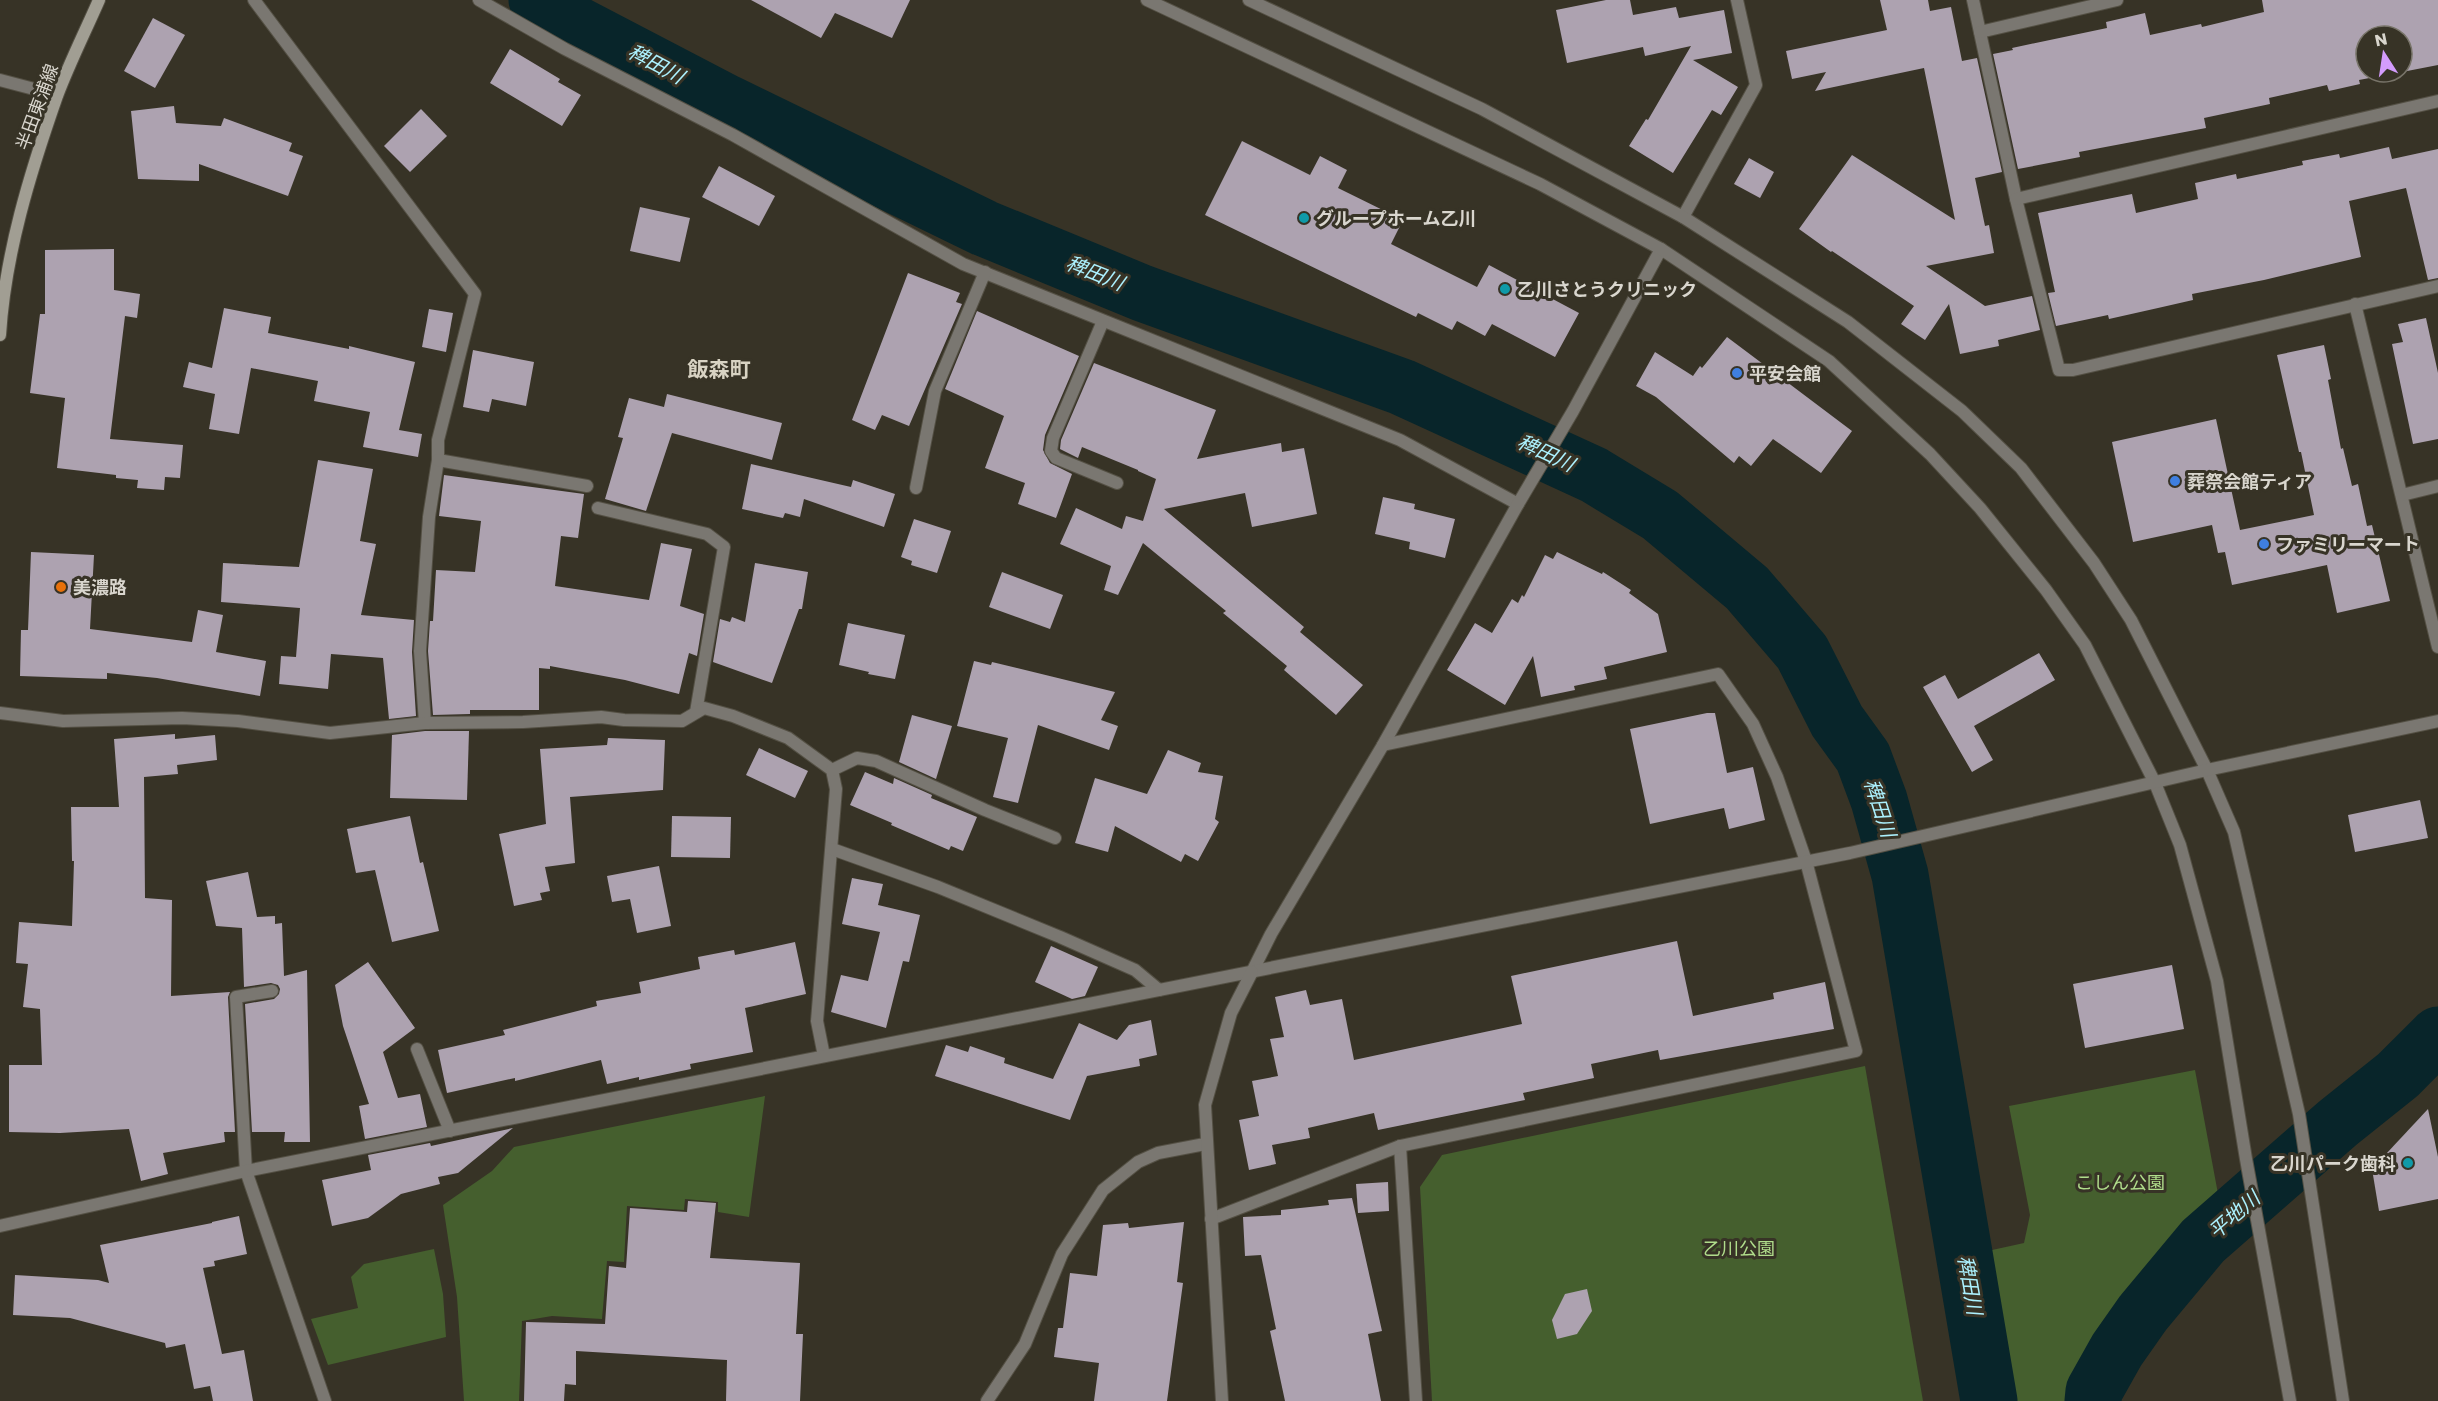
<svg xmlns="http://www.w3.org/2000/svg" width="2438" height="1401" font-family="Poppins,'Noto Sans JP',sans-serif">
<rect width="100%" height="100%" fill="#373326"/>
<g fill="#455f2e">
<polygon points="1865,1066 1923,1401 1432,1401 1420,1187 1442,1155"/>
<polygon points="2195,1070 2221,1210 2144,1297 2082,1389 2080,1401 2009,1401 1983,1252 2024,1243 2030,1215 2009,1106"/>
<polygon points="765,1096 749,1217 718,1212 718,1202 685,1199 684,1210 627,1206 624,1262 607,1261 602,1319 552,1316 522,1321 519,1401 464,1401 457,1297 443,1205 492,1171 514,1147"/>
<polygon points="434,1249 443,1294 446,1337 328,1365 311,1319 358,1308 351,1277 364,1264"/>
</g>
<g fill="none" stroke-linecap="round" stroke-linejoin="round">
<g stroke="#08252a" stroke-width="57">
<polyline points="537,0 566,19 727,103 984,228 1142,293 1402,387 1594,475 1660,515 1747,588 1802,652 1837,721 1863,757 1879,800 1900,875 1989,1401"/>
<polyline points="2093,1401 2094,1391 2117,1350 2143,1313 2203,1241 2338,1123 2398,1075 2438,1035"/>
</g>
</g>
<g fill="#ada2b0">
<polygon points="751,0 910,0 892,38 835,13 821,38"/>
<polygon points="1606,0 1630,0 1633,15 1676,7 1679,18 1724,10 1732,53 1693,60 1738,87 1721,115 1712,110 1673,173 1629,146 1646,119 1648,120 1691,46 1645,56 1643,47 1567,63 1556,10"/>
<polygon points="1880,0 1928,0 1930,11 1951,7 1962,61 1977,58 2002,172 1975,178 1985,226 1989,225 1994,253 1926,266 1985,306 2032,296 2040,330 1998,340 1999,346 1960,354 1949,304 1925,340 1901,324 1914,306 1832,251 1831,252 1799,229 1852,155 1955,220 1924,68 1815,91 1826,72 1792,79 1786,51 1887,30"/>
<polygon points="2262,0 2438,0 2438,65 2402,72 2402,36 2366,36 2366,72 2401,72 2359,80 2360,84 2329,91 2327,85 2269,98 2270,104 2204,118 2206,128 2079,152 2080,157 2018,169 1993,54 2013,50 2012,48 2107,28 2106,22 2145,13 2150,35 2201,24 2202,27 2264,12"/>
<polygon points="153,18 185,35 155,88 124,71"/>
<polygon points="510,49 560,79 558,82 581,95 562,126 490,83"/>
<polygon points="174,106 176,123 221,126 224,118 292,143 289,151 303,156 288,196 199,164 199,181 138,179 131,111"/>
<polygon points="421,109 447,136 410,172 384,146"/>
<polygon points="1242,141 1310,175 1320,156 1347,170 1338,188 1403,220 1391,244 1477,287 1489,265 1579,313 1555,357 1492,324 1485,336 1457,321 1452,330 1418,313 1416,317 1205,215"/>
<polygon points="2389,147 2392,159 2438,149 2438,278 2428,280 2406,188 2349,201 2361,257 2264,280 2192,294 2193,300 2158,308 2109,319 2108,315 2056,326 2048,293 2055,292 2038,213 2132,194 2136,213 2198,199 2195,183 2236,174 2237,179 2303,165 2302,161 2339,154 2340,158"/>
<polygon points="1749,158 1774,172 1760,198 1734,184"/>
<polygon points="719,166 775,196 759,226 702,197"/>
<polygon points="640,207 690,218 680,262 630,251"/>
<polygon points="114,249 114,290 140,294 137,318 125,316 110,439 183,445 180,478 165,477 164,490 137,488 138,480 116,478 116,475 57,468 65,398 30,393 40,314 45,314 45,250"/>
<polygon points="908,273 960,293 956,302 962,304 909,426 882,415 875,430 852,420"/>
<polygon points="224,308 271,317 268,333 349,349 349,346 415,362 399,430 422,434 418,457 363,447 370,412 314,401 318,381 251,368 239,434 209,429 215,394 183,387 189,362 212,368"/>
<polygon points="429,309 453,313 446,352 422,347"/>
<polygon points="977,311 1079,356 1045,435 1043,450 1050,463 1072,474 1056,518 1018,504 1025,483 985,468 1004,416 945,389"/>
<polygon points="2426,318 2438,373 2438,439 2413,444 2392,344 2403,342 2398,324"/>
<polygon points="1727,337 1852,431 1821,473 1773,439 1751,466 1739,456 1734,463 1656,397 1636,386 1655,352 1693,376 1700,366 1702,368"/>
<polygon points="2324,345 2331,379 2328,380 2341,449 2343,448 2352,486 2358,484 2367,526 2372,525 2390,601 2337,613 2327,565 2232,585 2225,552 2218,553 2212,525 2133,542 2112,442 2216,419 2240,530 2314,515 2301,452 2299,452 2277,355"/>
<polygon points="473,350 534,362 526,406 492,399 489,412 463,407"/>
<polygon points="1094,363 1216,410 1197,459 1281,443 1282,452 1304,448 1317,514 1252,527 1245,493 1164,509 1304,627 1300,632 1363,685 1336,715 1284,670 1287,666 1223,613 1226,611 1143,543 1118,595 1104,590 1111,566 1060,544 1076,508 1122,529 1126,516 1143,521 1156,479 1138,471 1138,470 1082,447 1078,458 1060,449 1061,440"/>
<polygon points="667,394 782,423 772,460 672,433 646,511 605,499 623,438 618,437 629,398 664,407"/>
<polygon points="318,460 373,469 360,541 376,544 361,615 414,620 412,652 416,716 389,719 383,658 331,654 328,689 279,684 281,656 296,657 300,608 221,602 223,563 299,567"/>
<polygon points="751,464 851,487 853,480 895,494 884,527 804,499 800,517 785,513 783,518 742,509"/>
<polygon points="444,475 584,494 578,538 561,536 555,586 649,600 661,543 692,549 680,606 704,614 697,656 689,653 679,694 625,680 550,666 550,669 539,668 539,710 470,710 470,714 433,715 428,651 430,621 433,621 436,570 475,572 481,521 439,516"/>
<polygon points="1383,497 1415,504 1414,509 1455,519 1445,558 1409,549 1410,542 1375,534"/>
<polygon points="914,519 951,531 937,573 911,565 912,561 901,557"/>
<polygon points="31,552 94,555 90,629 192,642 198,610 223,615 216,652 266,661 260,696 157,678 107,673 107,679 20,676 21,630 28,630"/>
<polygon points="1557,552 1602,574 1603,572 1631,590 1629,593 1658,614 1667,652 1604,667 1607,679 1574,686 1575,690 1541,697 1533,656 1505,705 1447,670 1475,623 1492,633 1512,599 1518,603 1522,595 1524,597 1545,555 1553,559"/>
<polygon points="755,563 808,572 802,609 799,609 772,683 713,662 720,619 730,622 732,617 745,622"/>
<polygon points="1002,572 1063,595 1050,629 989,607"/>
<polygon points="848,623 905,635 895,679 868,674 869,672 839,665"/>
<polygon points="2039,653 2055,680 1974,726 1993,760 1972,772 1923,687 1945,675 1958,699"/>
<polygon points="974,661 991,665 992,662 1115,692 1101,720 1118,726 1109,750 1038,725 1018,803 993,797 1008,738 957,726"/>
<polygon points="1707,713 1715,713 1727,773 1753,767 1765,820 1729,829 1724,808 1650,824 1630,729"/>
<polygon points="912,715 952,726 936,779 899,762"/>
<polygon points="425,731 469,731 467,800 390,798 392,735"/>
<polygon points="175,734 175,739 215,735 217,760 177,765 178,774 144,777 145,898 172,900 171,996 230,992 228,997 235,1132 224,1132 225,1142 163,1153 168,1174 141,1181 129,1129 60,1133 9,1132 9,1065 42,1065 40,1009 23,1007 28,964 16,963 19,922 72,926 74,861 72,861 71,807 119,807 114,739"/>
<polygon points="608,738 665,740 663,790 570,797 575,863 545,867 550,891 540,893 542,900 514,906 499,834 546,824 540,749 607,745"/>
<polygon points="759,748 808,771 795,798 746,775"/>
<polygon points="1168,750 1201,763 1198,772 1223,776 1215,819 1219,822 1198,861 1185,854 1181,862 1115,826 1108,852 1075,843 1095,778 1147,794"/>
<polygon points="865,772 893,784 894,778 932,795 931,798 977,817 963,851 951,846 949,850 891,825 892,823 850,805"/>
<polygon points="2420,800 2428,838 2355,852 2348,815"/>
<polygon points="410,816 420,863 423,862 439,931 392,942 375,870 356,873 347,829"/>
<polygon points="672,816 731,817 730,858 671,857"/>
<polygon points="659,866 671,926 637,933 630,899 612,902 607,876"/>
<polygon points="248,872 257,917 275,916 275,924 282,923 284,976 307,970 310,1142 284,1142 285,1132 252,1132 245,1004 274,999 279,994 280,989 278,985 271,983 244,987 242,928 216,926 206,881"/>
<polygon points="852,878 883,884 878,905 920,915 909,962 903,961 886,1028 831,1012 841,975 868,981 880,932 842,924"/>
<polygon points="1677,941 1693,1016 1774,999 1773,993 1825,982 1834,1029 1660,1060 1658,1050 1591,1064 1594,1078 1523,1093 1525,1100 1378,1130 1374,1113 1308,1128 1310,1138 1272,1145 1276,1164 1249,1170 1239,1120 1259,1116 1252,1081 1278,1076 1270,1039 1284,1037 1275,997 1306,990 1310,1005 1342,999 1354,1060 1522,1024 1511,976"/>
<polygon points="795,942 806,994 745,1008 753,1052 690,1064 691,1069 639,1080 639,1077 607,1084 601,1060 515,1081 515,1078 447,1093 438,1050 505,1035 503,1030 597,1006 596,1001 641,993 639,982 700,969 698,957 734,950 735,955"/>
<polygon points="1051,946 1098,967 1085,996 1072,999 1035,982"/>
<polygon points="368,962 415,1028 383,1052 398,1098 420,1094 427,1127 365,1139 359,1106 369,1104 343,1026 335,985"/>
<polygon points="2172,965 2184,1029 2085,1048 2073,984"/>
<polygon points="1151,1020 1157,1055 1139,1059 1140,1066 1087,1076 1070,1120 935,1076 946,1045 968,1052 970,1046 1005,1058 1004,1063 1053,1079 1079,1023 1117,1040 1129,1025"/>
<polygon points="2428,1109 2438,1157 2438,1199 2379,1211 2372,1169"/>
<polygon points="513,1128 458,1173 438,1177 440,1184 401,1194 368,1218 332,1226 322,1180 371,1170 368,1155 430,1143 431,1146"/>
<polygon points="1388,1182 1389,1211 1358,1213 1356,1184"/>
<polygon points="1352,1198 1382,1331 1368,1334 1381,1401 1285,1401 1270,1331 1276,1329 1261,1255 1245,1256 1243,1217 1281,1215 1281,1210 1329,1205 1328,1200"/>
<polygon points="688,1201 716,1203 710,1258 800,1263 796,1334 803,1334 800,1401 726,1401 727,1360 576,1351 576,1385 565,1384 564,1401 524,1401 526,1322 605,1324 609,1266 626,1268 630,1208 687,1212"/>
<polygon points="239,1216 247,1254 214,1261 215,1266 203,1268 222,1354 244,1350 253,1401 213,1401 210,1386 194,1389 185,1344 166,1348 165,1343 70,1318 13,1315 15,1275 98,1280 109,1283 100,1245 212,1223 212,1222"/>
<polygon points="1184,1222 1177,1282 1183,1283 1167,1401 1094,1401 1099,1363 1054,1357 1058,1328 1063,1328 1070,1273 1097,1276 1103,1225 1128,1223 1129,1228"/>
<polygon points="1587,1289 1592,1311 1577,1334 1557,1339 1552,1320 1565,1294"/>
</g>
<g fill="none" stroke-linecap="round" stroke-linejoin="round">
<g stroke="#545044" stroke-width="14">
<g id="minor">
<polyline points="254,0 475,294 438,440 438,460 429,517 420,651 425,723"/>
<polyline points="479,0 565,49 733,135 963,264 1400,440 1518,504"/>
<polyline points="1973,0 2016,199 2059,370 2073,370 2438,286"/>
<polyline points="1980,32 2117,0"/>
<polyline points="0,80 57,95"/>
<polyline points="2016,199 2438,101"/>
<polyline points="1683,217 1756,85 1737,0"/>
<polyline points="2355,304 2438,647"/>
<polyline points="1103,321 1053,438 1051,451 1056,458 1117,483"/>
<polyline points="438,460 587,486"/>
<polyline points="916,488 935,391 985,272"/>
<polyline points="2402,495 2438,486"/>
<polyline points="598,508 707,534 724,547 696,712"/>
<polyline points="0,713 63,721 182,718 238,721 330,733 425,723 523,722 601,717 624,720 682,721 704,708 733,716 788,738 832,770 836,789 817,1021 824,1056"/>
<polyline points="832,770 857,758 876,761 985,810 1055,838"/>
<polyline points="832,849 938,887 1060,937 1135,970 1159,990"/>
<polyline points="1252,972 1271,934 1383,745 1518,504 1573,411 1661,249"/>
<polyline points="272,991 236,997 246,1171 325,1401"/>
<polyline points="417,1049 450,1131"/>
<polyline points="1400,1146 1416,1401"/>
<polyline points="1211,1219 1400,1146 1856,1051 1806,861 1777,777 1753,724 1718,674 1383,745"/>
<polyline points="987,1401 1025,1344 1062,1254 1103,1190 1138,1162 1158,1153 1205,1144"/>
</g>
</g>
<g stroke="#545044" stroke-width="14">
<g id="tertiary">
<polyline points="1147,0 1540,184 1661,249 1829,361 1930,454 1980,508 2046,590 2085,645 2155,783 2180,845 2217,981 2246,1159 2290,1401"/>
<polyline points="1249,0 1482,109 1683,217 1848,322 1962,411 2021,468 2094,563 2131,620 2207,770 2234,832 2299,1114 2343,1401"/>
<polyline points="0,1226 246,1171 1850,853 2207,770 2438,721"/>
<polyline points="1222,1401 1205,1105 1231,1013 1252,972"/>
</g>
</g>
<g stroke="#545044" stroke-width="14">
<path id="secondary" d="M0,335c5,-81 30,-162 57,-239 12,-32 28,-64 42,-96"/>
</g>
<use href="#minor" stroke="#7a7771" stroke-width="12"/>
<use href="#tertiary" stroke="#7a7771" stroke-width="12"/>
<use href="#secondary" stroke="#a19e93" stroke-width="12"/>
</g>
<g fill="#0f9aa8" stroke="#373326" stroke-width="2">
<circle cx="1304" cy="218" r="6"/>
<circle cx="1505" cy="289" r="6"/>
<circle cx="2408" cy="1163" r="6"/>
</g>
<g fill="#3f7fe0" stroke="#373326" stroke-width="2">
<circle cx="1737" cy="373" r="6"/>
<circle cx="2175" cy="481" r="6"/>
<circle cx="2264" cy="544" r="6"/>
</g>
<circle fill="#e8710a" stroke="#373326" stroke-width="2" cx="61" cy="587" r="6"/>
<g text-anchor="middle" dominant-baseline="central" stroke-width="6" stroke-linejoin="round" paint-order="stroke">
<g font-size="18" fill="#d9d6ce" stroke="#373326">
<text transform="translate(37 107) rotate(-70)">半田東浦線</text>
</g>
<g font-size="18" font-weight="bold" fill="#d9d6ce" stroke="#373326" text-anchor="start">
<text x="1316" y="218">グループホーム乙川</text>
<text x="1517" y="289">乙川さとうクリニック</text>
<text x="1749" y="373">平安会館</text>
<text x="2187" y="481">葬祭会館ティア</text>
<text x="2276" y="544">ファミリーマート</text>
<text x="73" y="587">美濃路</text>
<text x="2396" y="1163" text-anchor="end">乙川パーク歯科</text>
</g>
<g font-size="18" fill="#b0dd8b" stroke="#373326">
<text x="2120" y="1182">こしん公園</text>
<text x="1739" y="1248">乙川公園</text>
</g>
<g font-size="20" font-style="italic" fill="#acf1fe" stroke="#373326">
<text transform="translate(656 64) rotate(28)">稗田川</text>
<text transform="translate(1095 273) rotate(22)">稗田川</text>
<text transform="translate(1546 453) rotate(25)">稗田川</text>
<text transform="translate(1880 808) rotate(72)">稗田川</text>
<text transform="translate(2234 1215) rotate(-41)">平地川</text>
<text transform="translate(1970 1285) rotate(80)">稗田川</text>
</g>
<g font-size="21" font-weight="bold" fill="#d8d3c3" stroke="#373326">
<text x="719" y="369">飯森町</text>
</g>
</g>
<g transform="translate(2384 54) rotate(348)"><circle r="28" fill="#373326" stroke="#787469" stroke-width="1.5"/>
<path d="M0-4.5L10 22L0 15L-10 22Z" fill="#d39cfc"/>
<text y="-9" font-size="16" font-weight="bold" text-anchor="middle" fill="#d9d6ce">N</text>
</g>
</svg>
